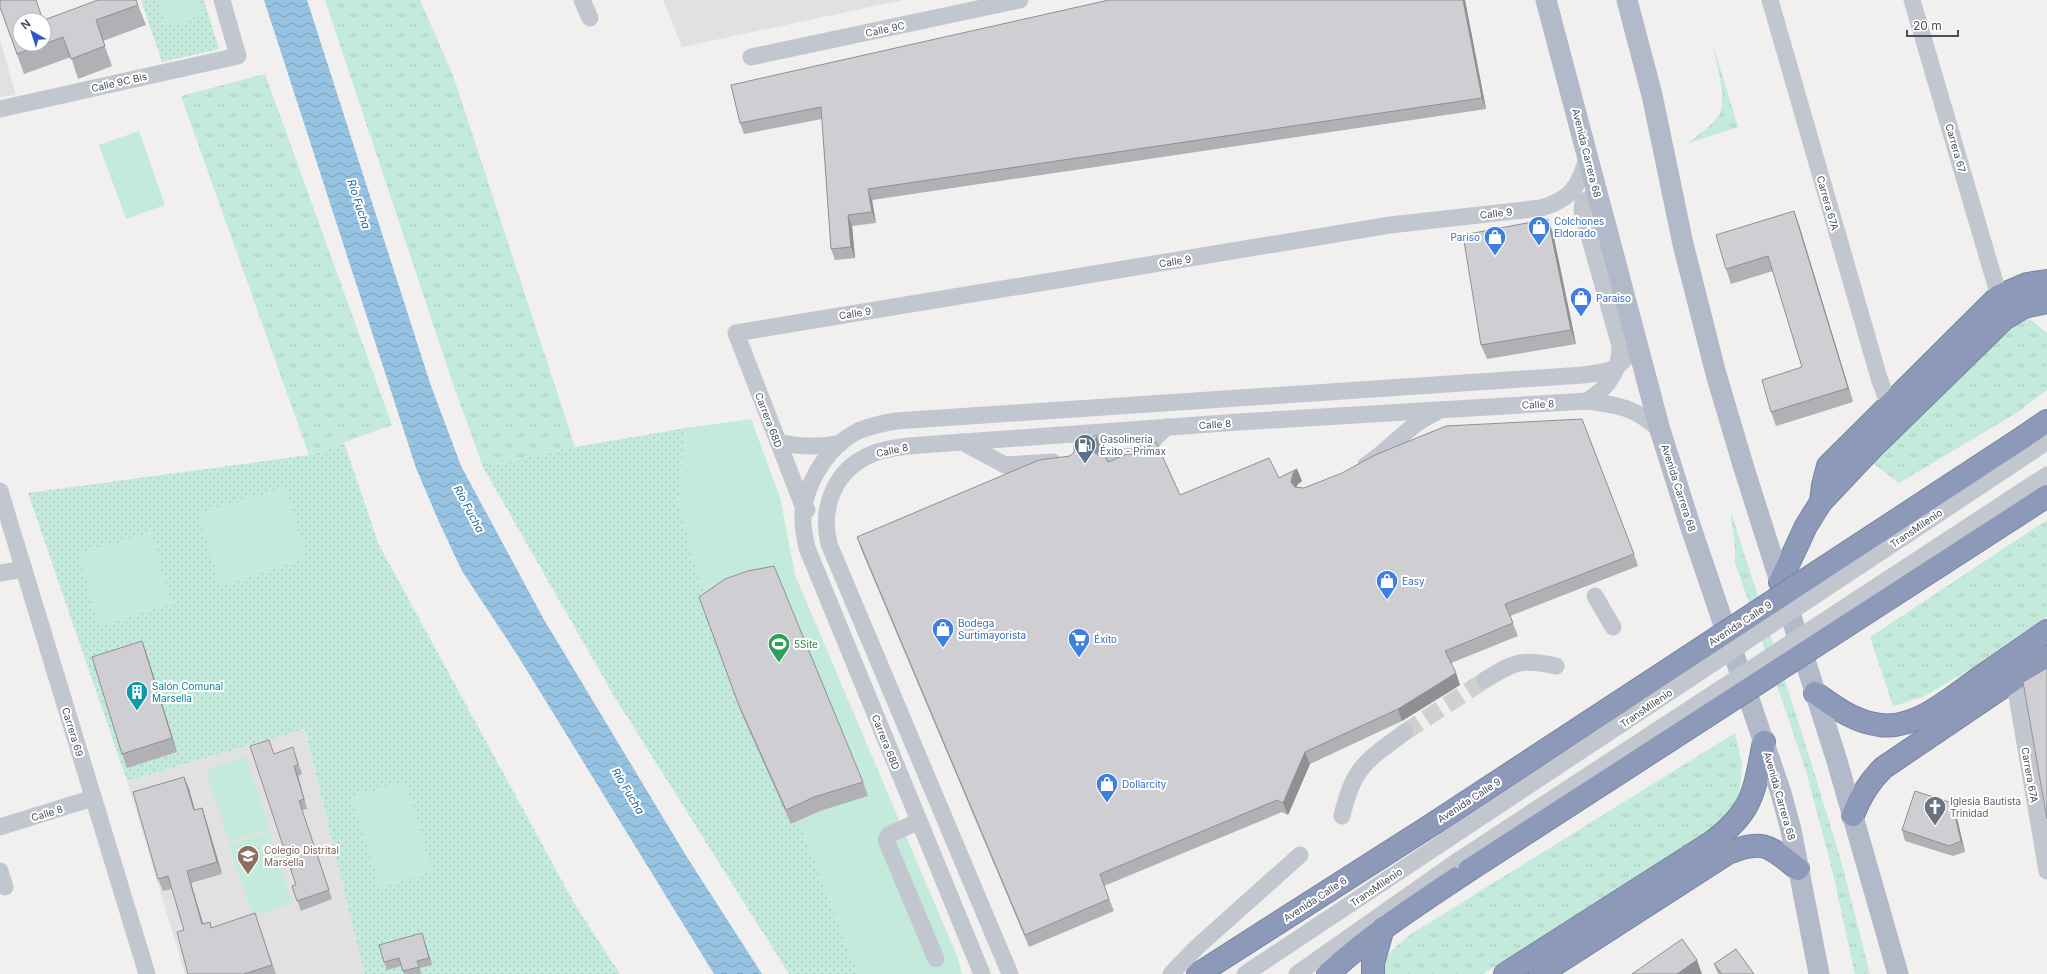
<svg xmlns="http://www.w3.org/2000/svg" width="2047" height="974" font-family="Inter,sans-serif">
<defs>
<pattern id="grass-tufts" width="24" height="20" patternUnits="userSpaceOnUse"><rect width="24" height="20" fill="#c3eada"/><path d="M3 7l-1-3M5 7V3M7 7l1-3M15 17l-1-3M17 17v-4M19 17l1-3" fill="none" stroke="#a9cabd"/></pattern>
<pattern id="park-dots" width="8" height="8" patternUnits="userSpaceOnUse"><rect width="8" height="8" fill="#c3eada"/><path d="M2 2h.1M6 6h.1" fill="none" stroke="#a9cabd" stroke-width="1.8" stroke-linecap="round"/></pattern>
<pattern id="water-waves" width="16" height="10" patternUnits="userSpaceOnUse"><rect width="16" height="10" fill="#96c3e1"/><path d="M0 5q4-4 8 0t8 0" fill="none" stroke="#7ca1b9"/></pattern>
</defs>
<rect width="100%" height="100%" fill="#f1f0ef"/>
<g fill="#e2e1e1">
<polygon points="663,0 903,0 682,47"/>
<polygon points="0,40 16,95 0,97"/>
<polygon points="305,729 365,972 358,974 185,974 127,781"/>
</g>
<g fill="url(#grass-tufts)">
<polygon points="325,0 420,0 453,75 575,447 483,467 452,381"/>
<path d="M1713,45l25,82 -52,17c11,-8 25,-17 33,-29 9,-14 -3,-53 -6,-70z"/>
<polygon points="265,74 392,425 309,455 181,96"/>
<polygon points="2025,315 2047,333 2047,390 2018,412 1899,483 1870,461 2012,323"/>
<polygon points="1730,509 1812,765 1842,864 1870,974 1855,974 1832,869 1805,768 1735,562 1735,545"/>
<polygon points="2047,520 2047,617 1970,669 1923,697 1893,706 1870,637"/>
<path d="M1735,733l7,31 -1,16 -4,24 -16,19 -238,151h-101c-1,-18 17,-30 29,-40z"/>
</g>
<g fill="url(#park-dots)">
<polygon points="141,0 204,0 219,49 162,62"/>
<polygon points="686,428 678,503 711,605 791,824 799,822 858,974 789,974 614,696 483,467 575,447"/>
<polygon points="344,443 379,545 574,903 620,974 358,974 364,971 305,729 127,781 28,493 309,455"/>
</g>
<g fill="#c3eada">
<polygon points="158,0 199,0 204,15 167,27"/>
<polygon points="139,131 165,205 126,219 99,145"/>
<polygon points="751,419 780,497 795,575 957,956 962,974 858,974 799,822 791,824 695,566 678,503 686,428"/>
<polygon points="285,487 307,558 220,586 198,514"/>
<polygon points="151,532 172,604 99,626 78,554"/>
<polygon points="246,757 269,828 229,841 206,770"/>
<polygon points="405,781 433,872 380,888 352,797"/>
<polygon points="269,831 292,903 252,916 229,844"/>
</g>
<polygon fill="url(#water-waves)" points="264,0 307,0 430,383 461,466 543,618 685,854 762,974 714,974 518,656 462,571 439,522 416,468"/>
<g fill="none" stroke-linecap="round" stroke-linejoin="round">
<polyline stroke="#d0d0d1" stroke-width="17" stroke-dasharray="17 8" stroke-linecap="butt" points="1405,732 1485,680"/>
<g stroke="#7884a3" stroke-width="24">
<g id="highway">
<polyline points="2025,436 2047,421"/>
<polyline points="1821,502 1823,485 1828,466 1999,296 2027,284 2047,281"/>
<polyline points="1780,582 1806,526 1821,502 1871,449 2004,319 2024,307 2047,302"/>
<path d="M1815,693c20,14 39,29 65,32 37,5 73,-29 102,-49 22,-15 43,-30 65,-45"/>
<path d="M1853,815c7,-19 16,-33 30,-47l164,-111"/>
<polyline points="1198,974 1433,824"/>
<path d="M1328,974c43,-40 92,-71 141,-104"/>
<polyline points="1373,974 1373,963 1383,928"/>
<path d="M1505,974l207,-132c42,-31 42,-51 52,-100"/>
<path d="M1540,974l188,-121c36,-15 42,-6 70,16"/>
</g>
</g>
<g stroke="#c2c7cf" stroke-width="17">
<polyline points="582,0 590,18"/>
<polyline points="1770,0 1879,378 1889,405"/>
<polyline points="1912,0 1999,296"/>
<polyline points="751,57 1020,0"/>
<polyline points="0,109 238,56 222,0"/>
<path d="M1587,401c21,-13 33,-30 33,-55l-38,-135 1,-9 5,-3h6l6,8"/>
<path d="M778,442c22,5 41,6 63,1"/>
<polyline points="962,442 1005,465 1053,462"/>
<polyline points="2033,451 2047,441"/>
<polyline points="1106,458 1138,456 1166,427"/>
<path d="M1366,465c25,-16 42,-40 69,-52"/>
<polyline points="0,491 147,974"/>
<path d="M807,510l-4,-4 -67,-173 654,-108 151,-17c31,-9 38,-22 47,-52"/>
<polyline points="0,573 24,569"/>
<polyline points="1595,596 1613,627"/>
<polyline points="2014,679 2047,871"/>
<path d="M1485,680c29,-18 37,-22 71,-14"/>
<path d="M1342,816c11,-49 24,-55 63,-84"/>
<polyline points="918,822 890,834 886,840 936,959"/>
<polyline points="0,827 93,798"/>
<polyline points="0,871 5,887"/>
<path d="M982,974l-175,-426c-3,-13 -6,-29 -3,-42 6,-30 26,-61 54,-75 13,-5 25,-8 38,-10l687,-46c32,-4 36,-5 53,-32"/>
<path d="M1010,974l-181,-430c-9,-37 6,-75 43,-90 11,-5 24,-6 36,-8l331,-24 348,-21c32,4 49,7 73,29"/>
<polyline points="1171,974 1197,947 1300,855"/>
<polyline points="1245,974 1445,841"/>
<polyline points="1297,974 1459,860"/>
</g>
<g stroke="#b2baca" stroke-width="21">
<polyline points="1546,0 1660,430 1690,525 1781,793 1791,830 1819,974"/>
<polyline points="1627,0 1652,95 1683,244 1716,374 1743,465 1837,761 1898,974"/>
</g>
<use href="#highway" stroke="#8d99b8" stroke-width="22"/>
<g stroke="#7884a3" stroke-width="24" stroke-linecap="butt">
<g id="highway-bridge">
<polyline points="1433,824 2025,436"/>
<polyline points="1469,870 2047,496"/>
</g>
</g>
<g stroke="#c2c7cf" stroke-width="17">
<polyline points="1445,841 2033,451"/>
<polyline points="1459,860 2047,475"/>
</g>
<use href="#highway-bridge" stroke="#8d99b8" stroke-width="22"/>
</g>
<g fill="#b1b1b5">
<polygon points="136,0 146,25 103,41 112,66 78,79 71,57 24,74 0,7 20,44"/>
<polygon points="1465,0 1486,109 872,200 876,223 852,226 855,258 835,260 831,249 822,119 744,134 740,123 731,85"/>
<polygon points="1799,225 1853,402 1776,426 1771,412 1802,367 1773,271 1731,284 1726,269"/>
<polygon points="1553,233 1576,344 1487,359 1481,345"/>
<polygon points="1102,449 1097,454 1108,462 1180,495 1279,478 1297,469 1302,481 1297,485 1297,487 1634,554 1638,566 1510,616 1518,636 1451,663 1456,673 1460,685 1402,721 1310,764 1288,815 1282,812 1104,886 1114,911 1029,947 861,549 857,537 1070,456"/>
<polygon points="699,597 863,782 868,796 820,811 791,824 743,717"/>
<polygon points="142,641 147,655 177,752 127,768 122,754"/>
<polygon points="293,747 302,774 298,776 307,809 302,810 332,899 301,911 292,886 296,885 274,754"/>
<polygon points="184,777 189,789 195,810 202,808 206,820 222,874 191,883 203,924 210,922 212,928 259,925 276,974 188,974 184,930 172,889 163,891 158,879"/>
<polygon points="1952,803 1956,814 1965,852 1953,856 1905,841 1902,830"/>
<polygon points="424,940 432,965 420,968 421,974 404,974 401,966 387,970 384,962"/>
<polygon points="1714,964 1754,974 1718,974"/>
</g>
<g fill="#909094">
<polygon points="1463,0 1465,0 1486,109 1482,98"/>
<polygon points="868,189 872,200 876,223 872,212"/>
<polygon points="1794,211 1799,225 1853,402 1848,388"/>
<polygon points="848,215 852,226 855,258 851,247"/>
<polygon points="1548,219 1553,233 1576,344 1571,330"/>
<polygon points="1097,437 1102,449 1097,454 1098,463 1093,451 1092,442"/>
<polygon points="1297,469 1302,481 1297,485 1296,494 1291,482 1293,473"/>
<polygon points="142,641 147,655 177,752 172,738"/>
<polygon points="1456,673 1460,685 1402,721 1398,709"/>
<polygon points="1305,752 1310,764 1288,815 1283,803"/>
<polygon points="294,766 298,776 307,809 304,799"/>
<polygon points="184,777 189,789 198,822 194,810"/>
<polygon points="1952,803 1956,814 1965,852 1961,841"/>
<polygon points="202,808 206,820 222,874 217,862"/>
<polygon points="187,871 191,883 207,937 202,924"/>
<polygon points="422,933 424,940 432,965 429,958"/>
<polygon points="1697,960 1702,974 1677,974"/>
</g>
<g fill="#ceced3" stroke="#909094">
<polygon points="0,0 36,0 43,20 20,20 20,44 44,44 44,20 98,0 136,0 138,5 96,20 105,46 71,59 63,37 17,54 0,7"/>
<polygon points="1109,0 1463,0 1482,98 868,189 872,212 848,215 851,247 831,249 821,107 740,123 731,85"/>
<polygon points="1794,211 1848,388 1771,412 1762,380 1802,367 1768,256 1726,269 1716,235"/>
<polygon points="1548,219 1571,330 1481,345 1463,235"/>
<polygon points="1582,419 1634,554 1505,604 1513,623 1445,651 1456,673 1398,709 1305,752 1283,803 1277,800 1100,874 1109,899 1025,935 857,537 1039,460 1070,456 1074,452 1074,445 1097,435 1097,437 1092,442 1093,451 1098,455 1105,456 1108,462 1127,454 1135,454 1156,442 1180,495 1269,458 1279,478 1297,469 1293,473 1291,482 1295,487 1304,488 1342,473 1375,455 1446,426"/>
<polygon points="774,566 863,782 814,797 786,810 738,703 699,597 725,579 748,571"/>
<polygon points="142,641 172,738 122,754 92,657"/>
<polygon points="2047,668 2047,819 2023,682"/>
<polygon points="269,740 274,754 293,747 298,765 294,766 304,799 299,801 329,890 297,901 292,886 296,885 250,746"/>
<polygon points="184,777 194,810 202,808 217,862 187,871 202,924 210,922 211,928 255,913 272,965 244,974 188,974 177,932 184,930 168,876 158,879 133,792"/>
<polygon points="1915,791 1952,803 1961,841 1949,846 1902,830"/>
<polygon points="422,933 429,958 417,961 419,967 403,971 399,958 384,962 379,945"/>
<polygon points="1682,939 1697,960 1677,974 1632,974"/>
<polygon points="1736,949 1754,974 1722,974 1714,964"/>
</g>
<defs>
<g id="shop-pin" transform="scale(1.15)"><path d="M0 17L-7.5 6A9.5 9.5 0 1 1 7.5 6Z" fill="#3f7fe0" stroke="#fff"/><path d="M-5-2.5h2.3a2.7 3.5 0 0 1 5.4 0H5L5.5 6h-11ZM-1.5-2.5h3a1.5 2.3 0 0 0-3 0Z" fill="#fff"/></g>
<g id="fuel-pin" transform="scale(1.15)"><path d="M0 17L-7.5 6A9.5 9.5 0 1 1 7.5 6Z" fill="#5c6f8a" stroke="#fff"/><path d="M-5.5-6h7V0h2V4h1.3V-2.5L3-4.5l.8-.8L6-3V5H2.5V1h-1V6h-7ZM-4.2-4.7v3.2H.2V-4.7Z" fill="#fff"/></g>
<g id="supermarket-pin" transform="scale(1.15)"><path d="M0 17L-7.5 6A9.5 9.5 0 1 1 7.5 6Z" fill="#3f7fe0" stroke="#fff"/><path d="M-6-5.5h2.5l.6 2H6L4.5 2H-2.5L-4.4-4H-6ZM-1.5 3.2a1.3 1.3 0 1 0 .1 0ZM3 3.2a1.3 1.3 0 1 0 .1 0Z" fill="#fff"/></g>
<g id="stadium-pin" transform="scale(1.15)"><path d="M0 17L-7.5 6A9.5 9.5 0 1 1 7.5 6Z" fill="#2e9e5b" stroke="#fff"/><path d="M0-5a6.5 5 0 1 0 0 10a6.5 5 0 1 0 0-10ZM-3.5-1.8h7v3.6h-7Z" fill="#fff"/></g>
<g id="building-pin" transform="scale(1.15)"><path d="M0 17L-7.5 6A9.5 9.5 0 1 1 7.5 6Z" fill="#0f9aa8" stroke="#fff"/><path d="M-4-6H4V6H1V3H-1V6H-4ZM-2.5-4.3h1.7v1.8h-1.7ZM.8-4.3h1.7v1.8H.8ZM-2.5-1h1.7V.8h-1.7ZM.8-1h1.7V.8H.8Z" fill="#fff"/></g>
<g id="church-pin" transform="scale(1.15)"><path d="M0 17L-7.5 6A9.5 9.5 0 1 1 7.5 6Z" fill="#6b7280" stroke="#fff"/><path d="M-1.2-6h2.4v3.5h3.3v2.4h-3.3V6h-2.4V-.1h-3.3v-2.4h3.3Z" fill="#fff"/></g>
<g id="school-pin" transform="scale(1.15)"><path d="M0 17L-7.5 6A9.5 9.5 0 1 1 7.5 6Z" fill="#8d6e63" stroke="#fff"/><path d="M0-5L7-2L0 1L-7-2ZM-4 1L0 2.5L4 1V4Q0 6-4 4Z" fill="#fff"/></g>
</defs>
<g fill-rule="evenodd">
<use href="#shop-pin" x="1539" y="227"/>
<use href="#shop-pin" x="1495" y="237"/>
<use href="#shop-pin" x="1581" y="298"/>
<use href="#fuel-pin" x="1085" y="445"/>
<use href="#shop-pin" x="1387" y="581"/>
<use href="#shop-pin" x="943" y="629"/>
<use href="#supermarket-pin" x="1079" y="639"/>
<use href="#stadium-pin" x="779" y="644"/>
<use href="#building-pin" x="137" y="692"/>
<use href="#shop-pin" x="1107" y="784"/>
<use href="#church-pin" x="1935" y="807"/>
<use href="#school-pin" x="248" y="856"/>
</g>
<g text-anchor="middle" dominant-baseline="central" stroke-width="4" stroke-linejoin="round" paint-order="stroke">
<g font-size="10" fill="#4a4f5a" stroke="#fff">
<text transform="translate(885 29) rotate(-12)">Calle 9C</text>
<text transform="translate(119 82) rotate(-13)">Calle 9C Bis</text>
<text transform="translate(1956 148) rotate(74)">Carrera 67</text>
<text transform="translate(1587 153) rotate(76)">Avenida Carrera 68</text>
<text transform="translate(1828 203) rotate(74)">Carrera 67A</text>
<text transform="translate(1496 213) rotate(-6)">Calle 9</text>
<text transform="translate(1175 261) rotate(-9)">Calle 9</text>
<text transform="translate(855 313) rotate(-9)">Calle 9</text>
<text transform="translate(1538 404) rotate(-3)">Calle 8</text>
<text transform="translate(769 420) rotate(69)">Carrera 68D</text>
<text transform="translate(1215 424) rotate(-4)">Calle 8</text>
<text transform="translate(892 450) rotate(-12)">Calle 8</text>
<text transform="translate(1679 488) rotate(72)">Avenida Carrera 68</text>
<text transform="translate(1916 528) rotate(-34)">TransMilenio</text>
<text transform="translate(1740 623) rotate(-33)">Avenida Calle 9</text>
<text transform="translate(1646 708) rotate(-34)">TransMilenio</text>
<text transform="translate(73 732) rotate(73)">Carrera 69</text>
<text transform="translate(886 742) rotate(68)">Carrera 68D</text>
<text transform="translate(2030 775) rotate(80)">Carrera 67A</text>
<text transform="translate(1780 796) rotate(74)">Avenida Carrera 68</text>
<text transform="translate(1469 800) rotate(-33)">Avenida Calle 9</text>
<text transform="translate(47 813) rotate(-17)">Calle 8</text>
<text transform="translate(1376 887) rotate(-34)">TransMilenio</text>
<text transform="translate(1315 899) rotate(-33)">Avenida Calle 6</text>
</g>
<g font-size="10" fill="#366cbe" stroke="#fff" text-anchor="start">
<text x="1554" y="221">Colchones<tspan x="1554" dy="12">Eldorado</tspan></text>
<text x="1480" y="237" text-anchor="end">Pariso</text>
<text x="1596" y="298">Paraiso</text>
<text x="1402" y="581">Easy</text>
<text x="958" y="623">Bodega<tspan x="958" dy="12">Surtimayorista</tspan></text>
<text x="1094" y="639">Éxito</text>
<text x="1122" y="784">Dollarcity</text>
</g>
<g font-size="10" fill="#4e5e75" stroke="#fff" text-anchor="start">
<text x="1100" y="439">Gasolineria<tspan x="1100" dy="12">Éxito - Primax</tspan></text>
</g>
<g font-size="10" fill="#27864d" stroke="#fff" text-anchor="start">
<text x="794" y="644">5Site</text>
</g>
<g font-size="10" fill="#0d838f" stroke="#fff" text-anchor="start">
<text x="152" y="686">Salón Comunal<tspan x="152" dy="12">Marsella</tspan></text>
</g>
<g font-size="10" fill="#5b616d" stroke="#fff" text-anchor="start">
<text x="1950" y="801">Iglesia Bautista<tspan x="1950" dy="12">Trinidad</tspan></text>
</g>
<g font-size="10" fill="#785e54" stroke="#fff" text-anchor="start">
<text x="264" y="850">Colegio Distrital<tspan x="264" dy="12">Marsella</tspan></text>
</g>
<g font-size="11" font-style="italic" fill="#1e6799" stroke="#fff">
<text transform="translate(359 204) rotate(72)">Río Fucha</text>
<text transform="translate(469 509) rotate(62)">Río Fucha</text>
<text transform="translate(628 791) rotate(59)">Río Fucha</text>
</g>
</g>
<g transform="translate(32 32) rotate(321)"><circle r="19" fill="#ffffff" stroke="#b7b9bd"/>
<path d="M0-3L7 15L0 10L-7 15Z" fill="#3055cb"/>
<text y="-6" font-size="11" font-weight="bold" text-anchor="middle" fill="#4a4f5a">N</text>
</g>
<path d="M1907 30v6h51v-6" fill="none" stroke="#4a4f5a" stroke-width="2"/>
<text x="1913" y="30" font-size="12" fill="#4a4f5a" stroke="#ffffff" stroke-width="3" paint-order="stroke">20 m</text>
</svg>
